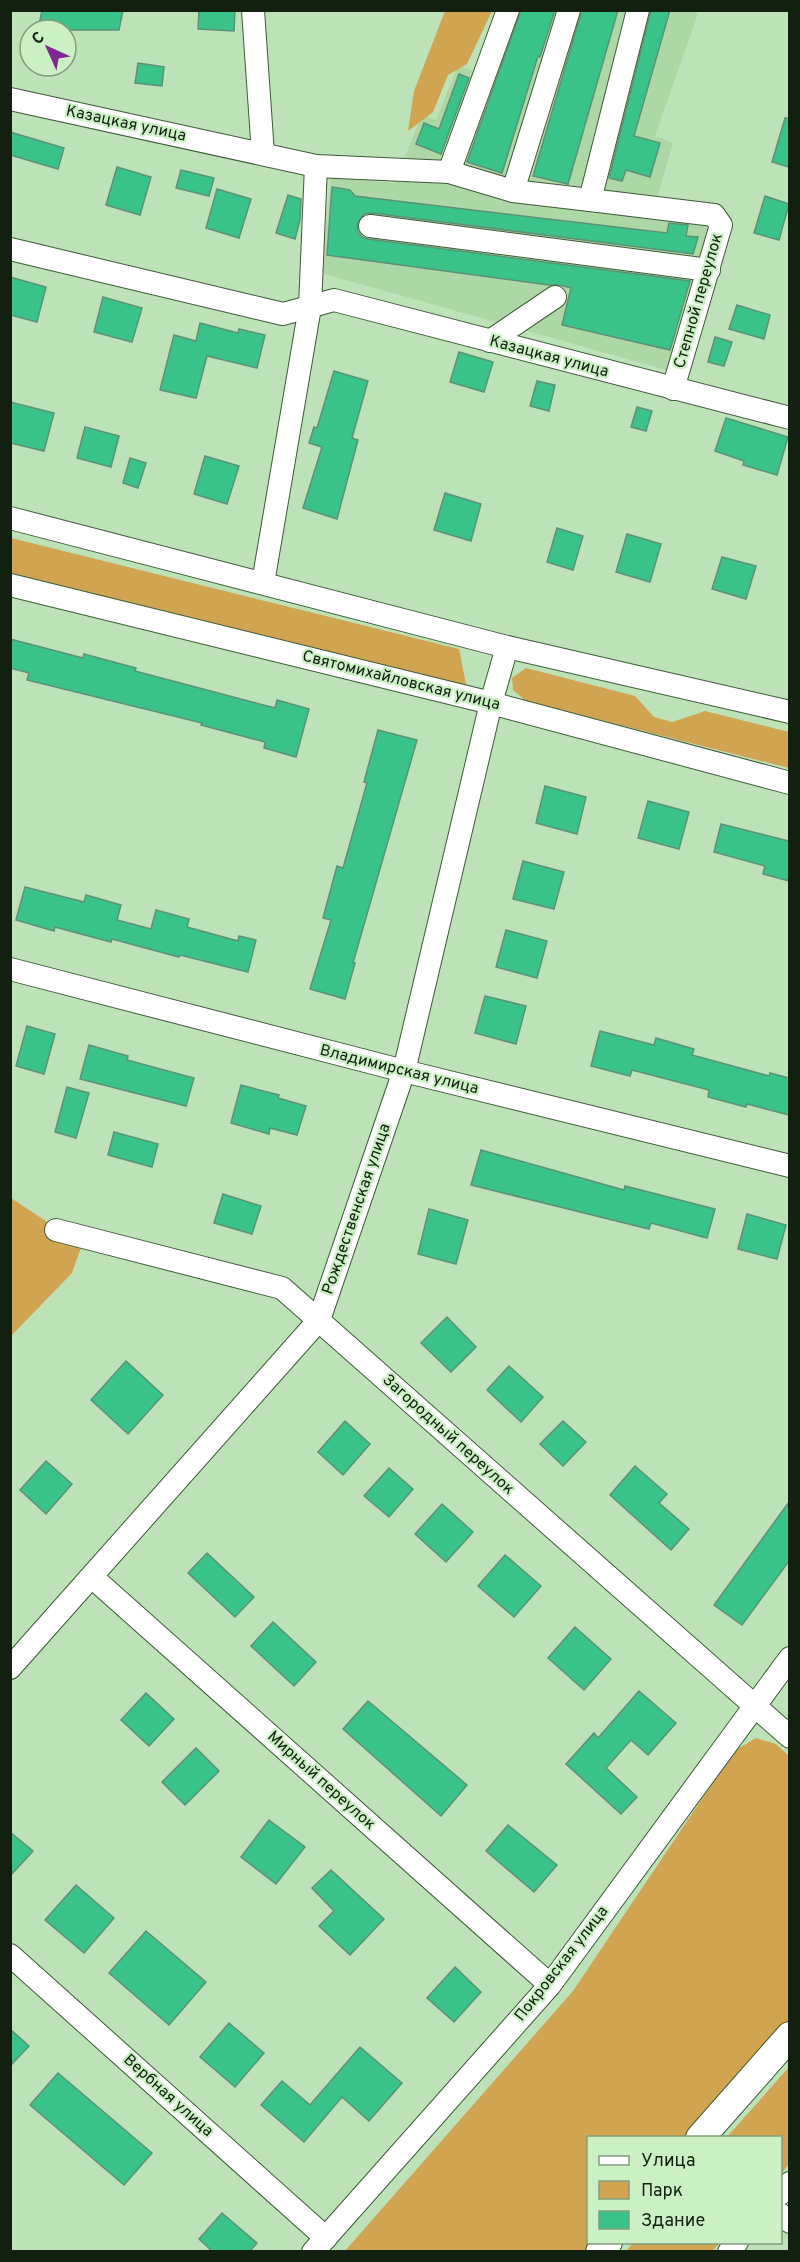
<svg xmlns="http://www.w3.org/2000/svg" width="800" height="2262" font-family="Overpass,sans-serif">
<rect width="100%" height="100%" fill="#bee2b7"/>
<polygon fill="#aed7a6" points="504,11 699,11 655,136 673,143 653,212 712,220 670,371 321,273 331,177 396,183 405,156 422,115 436,120 458,66 481,73"/>
<g fill="#d1a452">
<polygon points="445,11 492,11 467,64 448,75 433,112 408,131 414,91"/>
<polygon points="11,538 459,649 468,694 11,575"/>
<polygon points="526,668 635,696 654,717 672,722 705,711 789,732 789,768 526,701 513,690 512,678"/>
<polygon points="11,1198 82,1245 72,1273 11,1336"/>
<polygon points="756,1738 776,1744 789,1756 789,2020 685,2137 588,2138 588,2242 592,2243 584,2251 344,2252 573,1991 734,1751"/>
<polygon points="789,2067 789,2164 781,2174 780,2138 727,2137"/>
<polygon points="634,2242 720,2242 720,2243 712,2251 626,2251"/>
</g>
<g fill="#39c388" stroke="#5d9176" stroke-width="1.5">
<polygon points="42,10 123,10 119,30 38,30"/>
<polygon points="199,10 235,10 234,31 198,29"/>
<polygon points="521,10 555,10 540,57 538,56 502,173 467,162"/>
<polygon points="582,10 618,10 568,184 533,176"/>
<polygon points="651,10 670,10 634,136 660,143 650,177 626,170 622,181 609,178"/>
<polygon points="138,63 164,67 162,86 135,83"/>
<polygon points="459,74 469,78 441,154 416,144 424,123 439,129"/>
<polygon points="785,118 789,118 789,167 772,162"/>
<polygon points="10,132 64,148 58,169 10,155"/>
<polygon points="117,167 151,177 140,215 106,205"/>
<polygon points="181,170 214,178 209,196 176,188"/>
<polygon points="332,187 350,190 355,196 667,233 669,223 688,225 686,236 698,237 693,254 372,213 364,214 357,224 358,232 362,237 368,239 690,281 670,350 562,325 571,288 560,285 549,285 327,255"/>
<polygon points="217,189 251,199 239,238 206,228"/>
<polygon points="288,195 301,199 300,220 295,239 276,233"/>
<polygon points="765,196 789,204 779,240 754,233"/>
<polygon points="10,277 46,287 37,322 10,315"/>
<polygon points="103,297 142,308 132,342 94,332"/>
<polygon points="737,305 770,315 764,339 729,329"/>
<polygon points="200,323 238,333 239,329 265,335 257,368 207,356 196,398 160,390 174,335 196,341"/>
<polygon points="715,337 732,342 724,366 708,362"/>
<polygon points="459,352 493,362 484,392 450,382"/>
<polygon points="334,371 368,381 352,438 358,440 337,519 303,508 322,447 309,443 314,427 317,428"/>
<polygon points="537,381 555,385 549,411 530,406"/>
<polygon points="10,402 54,413 44,451 10,443"/>
<polygon points="637,407 652,411 646,431 631,427"/>
<polygon points="726,418 788,437 777,475 743,465 744,461 715,451"/>
<polygon points="85,427 119,436 111,467 77,458"/>
<polygon points="205,456 239,466 227,504 194,494"/>
<polygon points="130,458 146,463 138,488 123,483"/>
<polygon points="445,493 481,504 471,541 434,530"/>
<polygon points="557,528 583,536 573,570 547,562"/>
<polygon points="627,534 661,544 650,582 616,572"/>
<polygon points="722,557 756,566 746,599 712,589"/>
<polygon points="10,639 83,658 84,654 136,668 135,671 275,708 277,700 309,709 296,757 264,748 265,742 201,725 202,723 27,680 29,673 10,668"/>
<polygon points="378,730 417,740 353,963 355,963 345,999 310,989 331,920 323,918 337,866 343,868 367,783 364,782"/>
<polygon points="545,786 586,797 577,834 536,823"/>
<polygon points="648,801 689,812 679,849 638,838"/>
<polygon points="721,824 789,841 789,881 763,874 765,866 714,852"/>
<polygon points="523,861 564,872 554,909 513,899"/>
<polygon points="25,887 84,902 86,895 121,905 117,920 151,929 156,910 189,919 187,927 238,941 239,936 256,940 248,972 180,955 179,957 112,939 111,942 55,927 54,931 16,920"/>
<polygon points="506,930 547,941 537,978 496,967"/>
<polygon points="485,996 526,1006 516,1044 475,1033"/>
<polygon points="27,1026 55,1034 44,1074 16,1066"/>
<polygon points="600,1031 654,1045 656,1038 694,1049 692,1055 769,1076 770,1073 789,1078 789,1115 747,1104 746,1107 708,1097 709,1090 632,1070 630,1076 591,1066"/>
<polygon points="89,1045 128,1056 127,1060 194,1078 186,1106 80,1079"/>
<polygon points="241,1085 279,1095 278,1098 306,1106 297,1135 270,1128 269,1134 231,1123"/>
<polygon points="67,1087 89,1093 76,1138 55,1132"/>
<polygon points="114,1132 158,1144 152,1167 108,1155"/>
<polygon points="481,1150 624,1190 625,1186 715,1209 707,1238 651,1223 649,1229 471,1185"/>
<polygon points="223,1194 261,1206 252,1234 214,1223"/>
<polygon points="429,1209 468,1220 456,1264 418,1254"/>
<polygon points="747,1214 786,1225 777,1259 738,1249"/>
<polygon points="447,1317 476,1347 451,1372 421,1343"/>
<polygon points="126,1361 163,1395 128,1434 91,1400"/>
<polygon points="509,1366 543,1397 521,1422 487,1390"/>
<polygon points="345,1421 370,1444 343,1475 318,1452"/>
<polygon points="563,1421 586,1442 563,1466 540,1444"/>
<polygon points="46,1461 72,1484 46,1514 20,1490"/>
<polygon points="635,1466 667,1494 659,1503 689,1529 671,1550 610,1495"/>
<polygon points="389,1468 413,1489 389,1517 364,1496"/>
<polygon points="789,1502 789,1561 742,1625 714,1605"/>
<polygon points="442,1504 473,1532 446,1562 415,1534"/>
<polygon points="207,1553 254,1597 235,1617 188,1573"/>
<polygon points="505,1555 541,1586 514,1617 478,1586"/>
<polygon points="273,1622 316,1662 294,1686 251,1646"/>
<polygon points="575,1627 611,1659 584,1690 548,1658"/>
<polygon points="639,1691 676,1723 648,1755 631,1740 606,1768 637,1797 621,1814 566,1764 594,1733 598,1738"/>
<polygon points="146,1693 174,1719 149,1746 121,1720"/>
<polygon points="368,1701 467,1785 441,1816 343,1729"/>
<polygon points="196,1748 219,1771 185,1805 162,1782"/>
<polygon points="269,1820 305,1847 276,1884 241,1857"/>
<polygon points="508,1825 557,1865 534,1892 486,1851"/>
<polygon points="10,1832 33,1851 10,1876"/>
<polygon points="331,1870 384,1919 350,1955 319,1926 334,1911 312,1888"/>
<polygon points="76,1885 114,1918 84,1953 45,1920"/>
<polygon points="146,1931 206,1982 169,2025 109,1973"/>
<polygon points="455,1967 481,1992 454,2022 427,1998"/>
<polygon points="229,2023 264,2053 235,2087 200,2057"/>
<polygon points="10,2029 29,2046 10,2066"/>
<polygon points="360,2047 402,2083 369,2121 342,2097 304,2142 261,2105 282,2081 310,2105"/>
<polygon points="58,2073 152,2153 124,2185 30,2105"/>
<polygon points="222,2213 257,2243 249,2252 213,2252 199,2239"/>
</g>
<g fill="none" stroke-linecap="round" stroke-linejoin="round">
<g stroke="#3b5b36" stroke-width="24">
<g id="minor">
<polyline points="253,10 263,154"/>
<polyline points="638,10 590,200 714,215 721,225 673,389"/>
<polyline points="10,99 316,166 449,172 513,191 590,200"/>
<polyline points="449,172 508,10"/>
<polyline points="513,191 569,10"/>
<polyline points="370,226 709,270"/>
<polyline points="10,249 283,314 334,300 790,418"/>
<polyline points="490,341 555,297"/>
<polyline points="10,518 507,647 790,712"/>
<polyline points="263,583 310,307 316,166"/>
<polyline points="10,585 491,703 790,783"/>
<polyline points="10,969 404,1071 790,1166"/>
<polyline points="56,1230 282,1288 790,1737"/>
<polyline points="92,1577 550,1985"/>
<polyline points="10,1668 319,1320 404,1071 491,703 507,647"/>
<polyline points="10,1955 326,2238"/>
<polyline points="780,2194 790,2183"/>
<polyline points="780,2214 790,2222"/>
<polyline points="313,2252 550,1985 790,1658"/>
<polyline points="729,2252 737,2242"/>
</g>
</g>
<g stroke="#3b5b36" stroke-width="30">
<g id="major">
<polyline points="700,2138 790,2036"/>
<polyline points="600,2252 608,2242"/>
</g>
</g>
<use href="#minor" stroke="#fff" stroke-width="22"/>
<use href="#major" stroke="#fff" stroke-width="28"/>
</g>
<g text-anchor="middle" dominant-baseline="central" stroke-width="4.5" stroke-linejoin="round" paint-order="stroke">
<g font-size="16" fill="#122010" stroke="#cbf0c4">
<text transform="translate(126 124) rotate(12)">Казацкая улица</text>
<text transform="translate(699 301) rotate(-74)">Степной переулок</text>
<text transform="translate(549 357) rotate(15)">Казацкая улица</text>
<text transform="translate(401 681) rotate(14)">Святомихайловская улица</text>
<text transform="translate(399 1070) rotate(14)">Владимирская улица</text>
<text transform="translate(357 1209) rotate(-71)">Рождественская улица</text>
<text transform="translate(448 1435) rotate(42)">Загородный переулок</text>
<text transform="translate(321 1781) rotate(42)">Мирный переулок</text>
<text transform="translate(562 1964) rotate(-52)">Покровская улица</text>
<text transform="translate(168 2096) rotate(42)">Вербная улица</text>
</g>
</g>
<rect width="800" height="2262" fill="none" stroke="#122010" stroke-width="24"/>
<rect x="587" y="2136" width="195" height="108" fill="#cbf0c4" stroke="#819d7c" stroke-width="1.5"/>
<rect x="599" y="2156" width="30" height="9" fill="#ffffff" stroke="#819d7c" stroke-width="1.5"/>
<text x="641" y="2166" font-size="18" fill="#122010">Улица</text>
<rect x="599" y="2181" width="30" height="18" fill="#d1a452" stroke="#819d7c" stroke-width="1.5"/>
<text x="641" y="2196" font-size="18" fill="#122010">Парк</text>
<rect x="599" y="2211" width="30" height="18" fill="#39c388" stroke="#819d7c" stroke-width="1.5"/>
<text x="641" y="2226" font-size="18" fill="#122010">Здание</text>
<g transform="translate(48 48) rotate(315)"><circle r="28" fill="#cbf0c4" stroke="#819d7c" stroke-width="1.5"/>
<path d="M0-4.5L10 22L0 15L-10 22Z" fill="#802591"/>
<text y="-9" font-size="16" font-weight="bold" text-anchor="middle" fill="#122010">С</text>
</g>
</svg>
